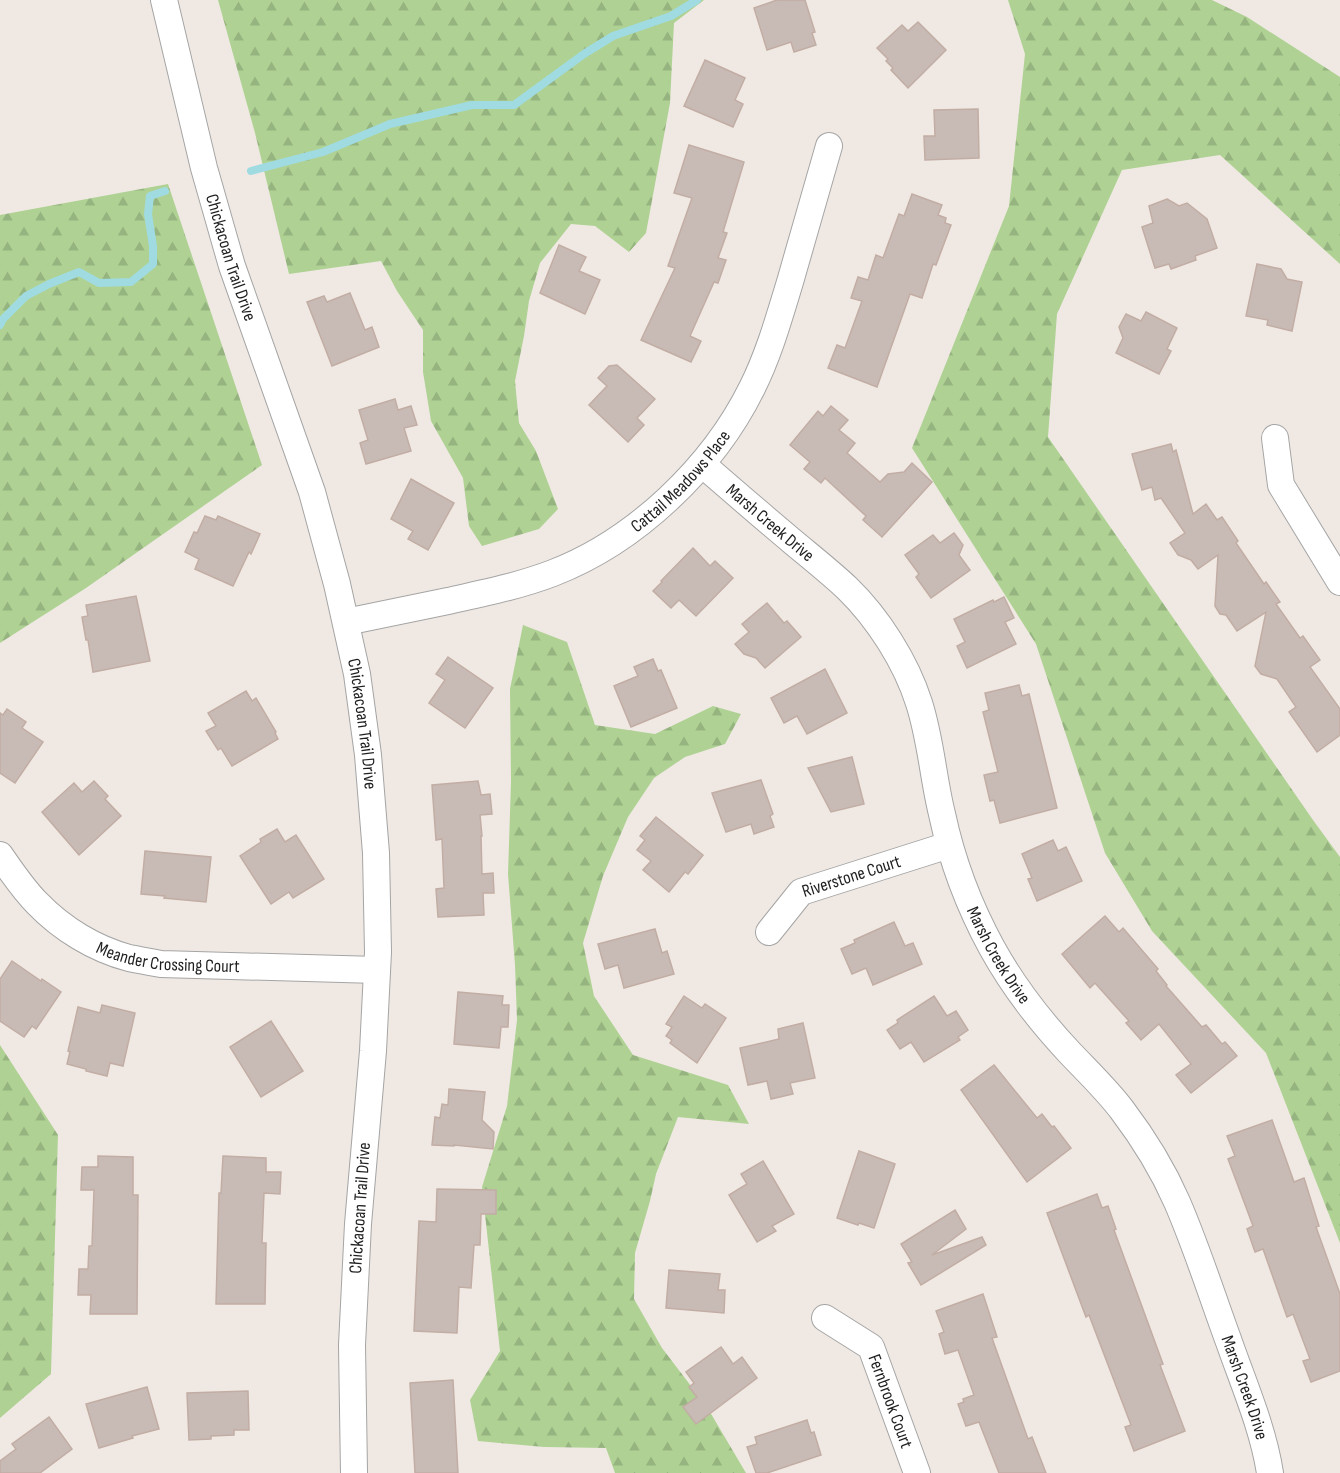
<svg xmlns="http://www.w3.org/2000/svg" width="1340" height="1473" font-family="'Sofia Sans Condensed',sans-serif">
<defs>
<pattern id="forest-firs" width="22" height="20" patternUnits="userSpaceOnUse" patternTransform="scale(1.5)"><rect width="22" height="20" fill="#afd294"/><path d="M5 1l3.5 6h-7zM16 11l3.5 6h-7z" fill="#96b47f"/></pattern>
</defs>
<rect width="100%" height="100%" fill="#f0e9e3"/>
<g fill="url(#forest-firs)">
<polygon points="218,0 704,0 674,23 670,103 646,233 629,252 595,226 571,224 540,263 529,301 524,336 515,381 519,423 536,451 558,509 539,529 482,546 469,526 463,478 431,421 423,372 423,330 397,291 381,261 289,274 255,133"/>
<polygon points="1008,0 1212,0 1247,17 1340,77 1340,264 1220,155 1122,170 1057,314 1048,437 1313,820 1340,857 1340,1243 1266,1053 1152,931 1105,853 1036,644 912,448 1009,206 1025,54"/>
<polygon points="168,184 262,465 86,588 0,643 0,215"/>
<polygon points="523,625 567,642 595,725 655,734 713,706 741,714 725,744 685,757 654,778 628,817 603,876 583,943 594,996 633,1055 728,1085 749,1124 678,1117 656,1174 650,1201 635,1253 634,1299 662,1348 707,1407 746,1473 615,1473 606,1448 544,1447 478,1441 470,1400 500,1351 482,1187 507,1106 517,1020 515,965 508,874 511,782 510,689"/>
<polygon points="0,1045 58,1135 51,1374 0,1418"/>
</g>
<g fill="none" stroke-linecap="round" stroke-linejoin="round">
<g stroke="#a0dbe1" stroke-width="8">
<polyline points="251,171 323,152 390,124 472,105 514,105 584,54 613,36 671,16 697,0"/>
<polyline points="0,325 3,319 26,296 49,284 79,272 99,283 131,282 153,264 153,246 148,214 150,196 165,191"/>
</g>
</g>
<g fill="#c8bbb6" stroke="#c2ada4" stroke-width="1.5">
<polygon points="777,0 805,0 815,32 812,33 816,45 794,52 791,42 767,50 754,8"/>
<polygon points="918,22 946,50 908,88 891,70 893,68 886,61 888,59 877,48 902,25 908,31"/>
<polygon points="705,60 745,78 735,100 743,104 733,127 684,106"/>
<polygon points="978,109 979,158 925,160 924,136 935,136 934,110"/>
<polygon points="689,145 744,162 723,232 727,233 718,258 726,260 718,283 714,282 690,336 701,341 691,362 641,340 675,268 668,266 692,198 674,193"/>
<polygon points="912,194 942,205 938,215 946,218 945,223 951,225 936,265 933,264 922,298 910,294 877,387 828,368 837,345 845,348 862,301 851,298 858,277 868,280 876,255 883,258 899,214 904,216"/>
<polygon points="1167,199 1179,206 1187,203 1207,219 1217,248 1195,256 1196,260 1171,269 1169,264 1155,268 1142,227 1153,223 1149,206"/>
<polygon points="559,245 586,257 579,271 600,280 585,314 540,293"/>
<polygon points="1257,264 1281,269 1287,279 1302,282 1292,331 1267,325 1268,320 1246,316"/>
<polygon points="350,293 365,330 372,327 379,347 332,366 307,302 324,296 327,302"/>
<polygon points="1146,312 1177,328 1167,349 1171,351 1159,374 1116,353 1123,338 1119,327 1126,314 1141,321"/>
<polygon points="617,365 655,399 637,418 644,425 628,442 589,405 607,386 598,378 609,366"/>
<polygon points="395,399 398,410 411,406 417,425 404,428 411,451 366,464 360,443 368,440 359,410"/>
<polygon points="831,406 848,420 839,430 855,443 847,453 880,482 888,474 904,472 912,463 932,482 882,537 863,520 866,516 825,478 821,483 804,469 810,462 790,445 818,411 823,416"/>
<polygon points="1171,444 1173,452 1176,450 1193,514 1206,504 1217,520 1222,517 1238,541 1236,543 1264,584 1266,582 1280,602 1276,604 1300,638 1303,636 1320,660 1310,667 1340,709 1340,735 1317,752 1289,712 1296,707 1277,679 1261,674 1255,666 1266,612 1237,631 1226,615 1220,614 1215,606 1218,555 1198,569 1191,560 1178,555 1170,543 1185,533 1161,498 1155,500 1152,487 1142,490 1132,454"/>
<polygon points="411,479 454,503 428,550 408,539 413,531 391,519"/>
<polygon points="205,516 216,520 218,516 260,534 251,554 249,552 233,586 195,569 199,559 185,552 194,532 197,533"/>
<polygon points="954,533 963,545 959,555 970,570 931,598 916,577 919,574 905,555 933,535 940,543"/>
<polygon points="693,548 710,566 715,561 733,578 696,616 679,600 671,608 653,591 662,582 661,581"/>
<polygon points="136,596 150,661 93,672 88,640 86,640 82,617 88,616 86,605"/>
<polygon points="1004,597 1014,618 1005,622 1016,644 967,668 957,646 965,642 954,619 993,600 994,602"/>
<polygon points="767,603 784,623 787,621 801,637 765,668 756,658 744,654 735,644 749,632 742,624"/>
<polygon points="448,657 493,688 465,728 429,703 445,680 436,674"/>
<polygon points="653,659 658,671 661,670 677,708 631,727 614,686 638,676 634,667"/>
<polygon points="825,669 847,713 807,734 797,716 784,723 771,698"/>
<polygon points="1019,685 1022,696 1029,694 1057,808 1000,823 994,800 990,801 984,775 998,772 983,712 989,710 985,693"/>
<polygon points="246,691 252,701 256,698 276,732 275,733 278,739 232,766 221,748 218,750 206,731 216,726 208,713"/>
<polygon points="7,709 26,722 22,728 43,742 15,783 0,773 0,713 3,715"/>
<polygon points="852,757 864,804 831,812 808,768"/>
<polygon points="761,780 773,814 770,816 774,827 754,834 751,824 726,832 712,793"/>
<polygon points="94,781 108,796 105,799 121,816 79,855 42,812 74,783 82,792"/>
<polygon points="478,781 481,795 490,794 492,814 480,815 482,836 481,836 482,874 493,873 494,893 483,893 484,915 438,917 436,889 444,888 442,839 436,840 432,785"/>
<polygon points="656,817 703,855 688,874 685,872 669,892 643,870 651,861 637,850 645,840 640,836"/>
<polygon points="277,829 285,842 296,835 324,879 293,898 289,892 271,904 240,856 261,842 260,839"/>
<polygon points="1053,840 1058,851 1066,847 1082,881 1037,901 1028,879 1032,878 1022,854"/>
<polygon points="145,851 211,857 206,902 164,898 165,896 141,894"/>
<polygon points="1105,916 1119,932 1123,928 1158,969 1156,971 1167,985 1166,986 1202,1027 1206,1025 1222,1044 1225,1042 1237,1056 1191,1093 1176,1075 1191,1064 1159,1024 1141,1040 1126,1023 1129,1021 1095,983 1090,988 1062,954"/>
<polygon points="894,922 905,946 913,943 922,964 873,985 866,968 852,974 841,949 855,943 854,940"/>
<polygon points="655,929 662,953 667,951 674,974 624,988 618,965 605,969 598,944"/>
<polygon points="12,961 41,981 42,979 61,992 36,1029 32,1026 24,1037 0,1021 0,979"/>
<polygon points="458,992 503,996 502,1005 509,1005 508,1027 501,1027 499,1048 454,1044"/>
<polygon points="684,996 702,1008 705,1004 726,1018 697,1063 670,1043 672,1040 666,1036 672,1027 666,1024"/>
<polygon points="934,996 947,1016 956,1011 968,1030 958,1037 960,1040 924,1062 911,1042 900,1049 887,1030 898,1023 897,1020"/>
<polygon points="102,1005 135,1013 123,1066 110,1063 107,1076 86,1071 86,1069 67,1064 70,1052 68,1051 78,1007 100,1013"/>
<polygon points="271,1021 303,1071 261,1097 230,1047"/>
<polygon points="803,1023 815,1078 790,1083 793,1094 771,1099 767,1081 748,1085 740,1048 779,1039 778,1029"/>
<polygon points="994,1065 1037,1118 1042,1114 1052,1127 1054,1126 1071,1148 1027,1182 961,1090"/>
<polygon points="449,1089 485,1092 482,1120 494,1132 493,1149 454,1145 454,1146 432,1145 435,1117 440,1118 442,1104 448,1105"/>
<polygon points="1272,1120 1294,1182 1304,1178 1319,1226 1316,1227 1340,1294 1340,1371 1311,1382 1303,1361 1310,1359 1293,1314 1287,1317 1263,1249 1255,1252 1247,1229 1253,1226 1228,1159 1235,1156 1227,1136"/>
<polygon points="859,1151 895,1164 874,1228 859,1223 858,1225 837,1218"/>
<polygon points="98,1156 133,1157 133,1195 138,1195 137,1314 90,1314 91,1295 78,1295 79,1269 88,1269 89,1246 92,1246 94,1190 81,1190 82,1167 98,1167"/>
<polygon points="223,1156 266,1158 266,1172 281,1172 280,1194 264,1193 262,1243 266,1243 265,1304 216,1304 219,1193 221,1193"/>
<polygon points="763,1161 794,1214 772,1226 776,1231 757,1242 729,1195 747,1184 741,1174"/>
<polygon points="437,1189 496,1190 496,1214 481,1214 480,1245 474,1245 471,1288 459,1287 457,1333 414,1331 419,1221 436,1222"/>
<polygon points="1097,1194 1102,1208 1108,1206 1116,1229 1114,1230 1163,1364 1160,1365 1185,1431 1134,1451 1125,1427 1131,1425 1089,1315 1086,1317 1047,1213"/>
<polygon points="955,1210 966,1229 932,1255 982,1237 986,1245 921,1285 908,1263 912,1262 901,1244"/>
<polygon points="669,1270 720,1274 718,1290 725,1290 724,1313 666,1308"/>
<polygon points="983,1294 997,1337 992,1338 1028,1439 1032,1437 1046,1473 999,1473 979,1422 966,1426 958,1404 964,1402 963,1399 974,1395 958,1350 945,1354 939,1334 944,1332 936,1311"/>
<polygon points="721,1347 733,1364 742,1357 757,1378 696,1424 683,1407 697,1397 689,1387 694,1383 686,1372"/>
<polygon points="453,1380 458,1473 415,1473 410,1383"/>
<polygon points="147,1387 159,1429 132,1436 133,1438 99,1448 86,1404"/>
<polygon points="248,1391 249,1430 234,1430 234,1435 211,1436 211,1439 189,1440 187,1393"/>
<polygon points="49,1417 72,1449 40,1473 0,1473 0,1461 16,1449 12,1444"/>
<polygon points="807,1420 811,1433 814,1432 821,1455 767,1473 756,1473 747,1447 757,1444 755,1437"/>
</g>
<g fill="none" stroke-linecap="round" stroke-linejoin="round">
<g stroke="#a5a5a5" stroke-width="28">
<g id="minor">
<path id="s1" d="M164,0l40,168 28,98 80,226 25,92 20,90 11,81 8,98 2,99 -5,99 -15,173 -6,121 2,128"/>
<polyline points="1275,438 1281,485 1340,582"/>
<path id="s2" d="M702,464c30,26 60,52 91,78 18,15 37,30 54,46 31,30 59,74 72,115 12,37 14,75 23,111 10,47 27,92 50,134 21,38 48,73 78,105 18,19 37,37 52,57 22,29 41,60 55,92 20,46 35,94 52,140 15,43 34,86 41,131"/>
<path id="s3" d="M346,622c34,-7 68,-14 102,-21 36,-8 71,-15 105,-28 83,-32 160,-106 199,-185 17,-34 27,-70 38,-106 13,-45 26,-90 39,-136"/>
<path id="s4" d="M0,855c11,16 23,34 37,48 25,26 58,46 92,55 10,2 21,4 32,6l216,6"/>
<path id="s5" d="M769,932l32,-40 148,-47"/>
<path id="s6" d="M825,1318l46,29 46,126"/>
</g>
</g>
<use href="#minor" stroke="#fff" stroke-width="26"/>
</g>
<g text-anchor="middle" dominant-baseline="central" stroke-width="4.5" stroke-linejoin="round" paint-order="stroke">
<g font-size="18" fill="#1e1e1e" stroke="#fff">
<text stroke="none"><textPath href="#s1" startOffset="266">Chickacoan Trail Drive</textPath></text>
<text stroke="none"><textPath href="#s3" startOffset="372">Cattail Meadows Place</textPath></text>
<text stroke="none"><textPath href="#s2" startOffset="90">Marsh Creek Drive</textPath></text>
<text stroke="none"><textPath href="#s1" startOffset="752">Chickacoan Trail Drive</textPath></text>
<text stroke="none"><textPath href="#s5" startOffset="104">Riverstone Court</textPath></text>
<text stroke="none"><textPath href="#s4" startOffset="208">Meander Crossing Court</textPath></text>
<text stroke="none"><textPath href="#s2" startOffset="594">Marsh Creek Drive</textPath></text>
<text transform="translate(360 1208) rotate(-86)">Chickacoan Trail Drive</text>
<text stroke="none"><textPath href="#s2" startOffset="1098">Marsh Creek Drive</textPath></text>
<text stroke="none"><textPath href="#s6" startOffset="112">Fernbrook Court</textPath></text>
</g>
</g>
</svg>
